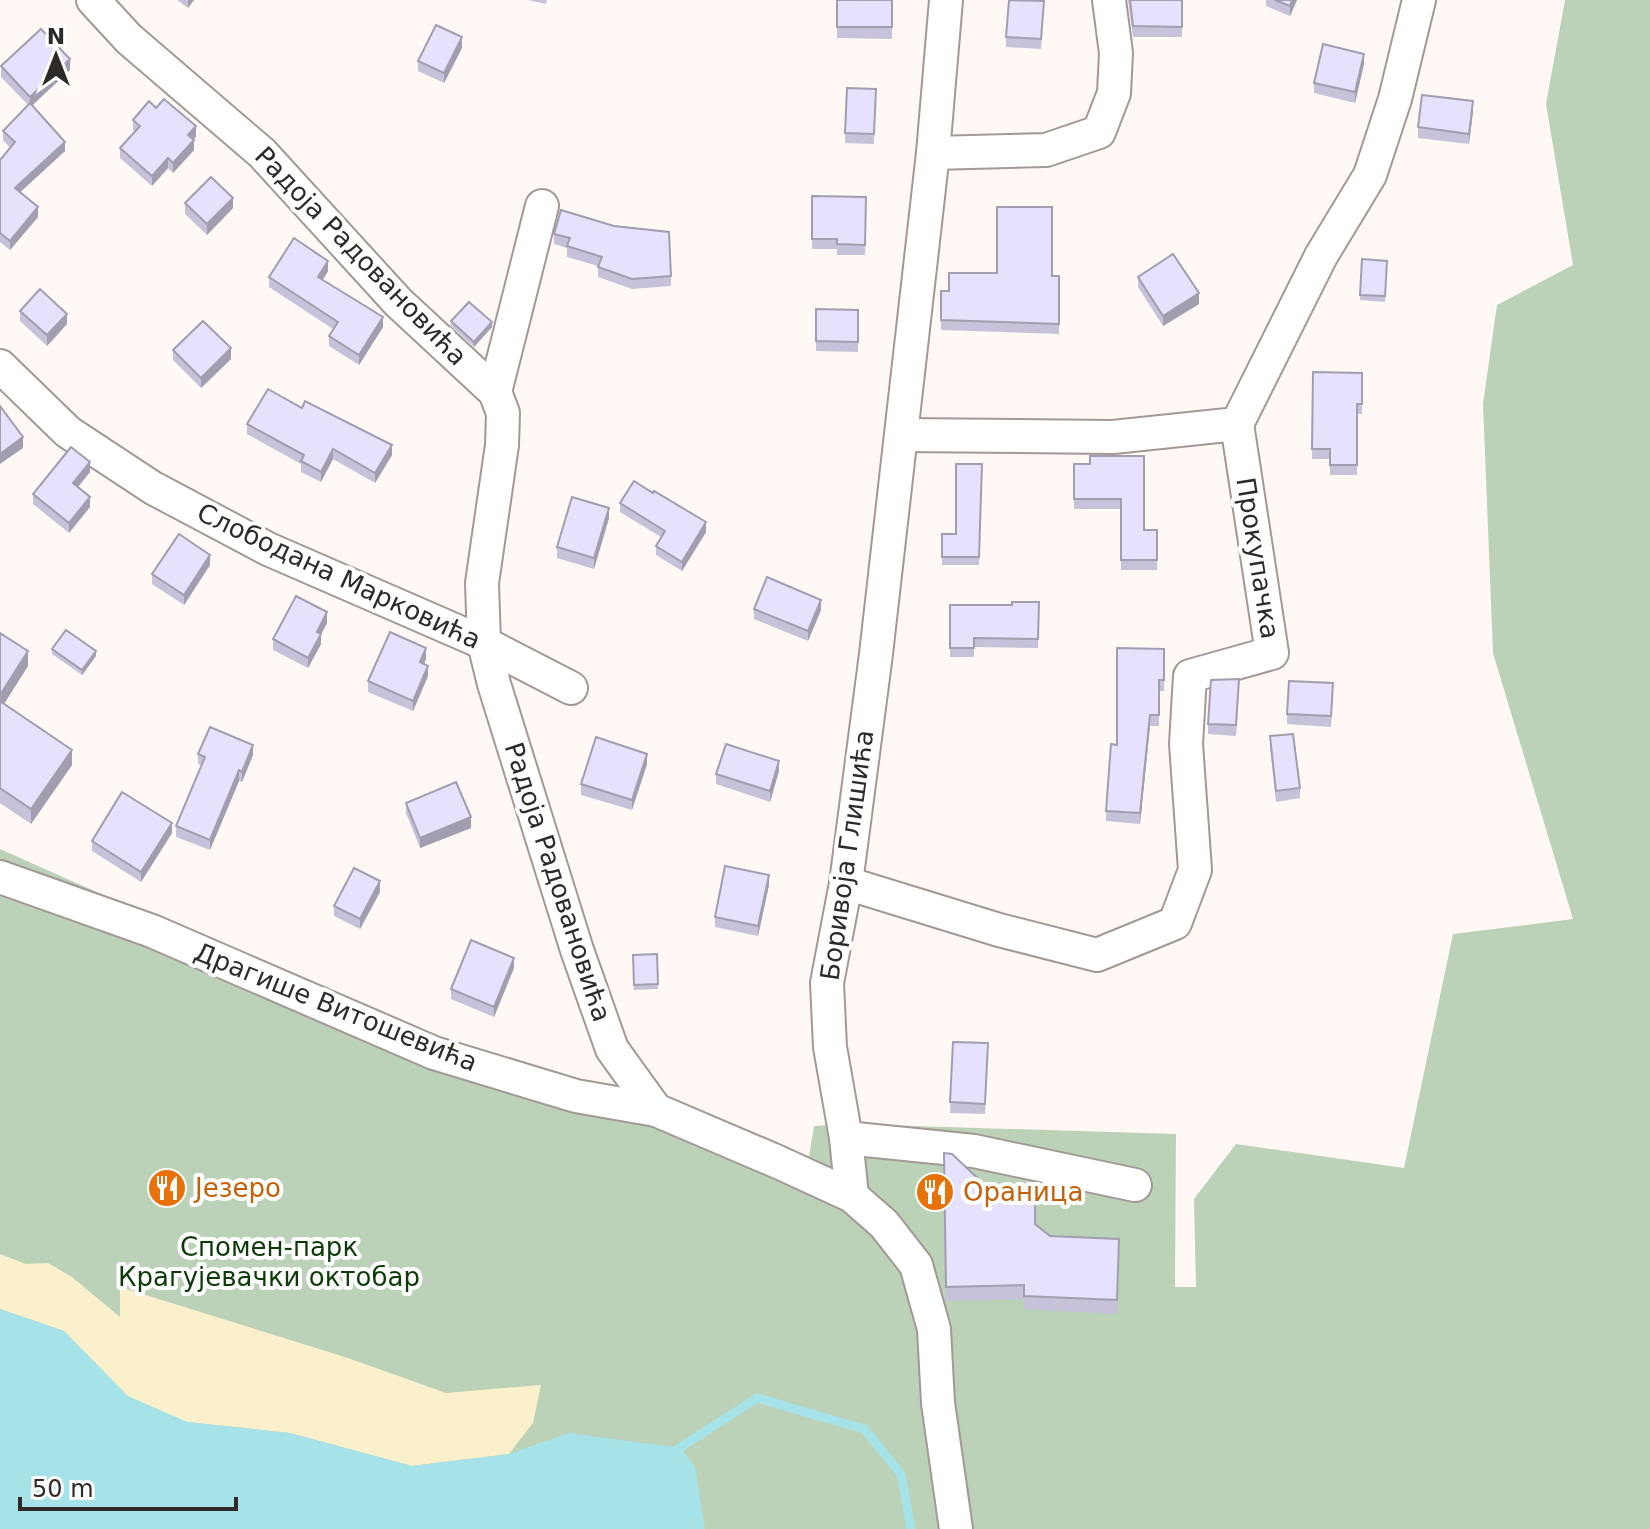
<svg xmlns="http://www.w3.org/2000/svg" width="1650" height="1529" font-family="'DejaVu Sans',sans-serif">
<rect width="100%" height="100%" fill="#fff8f5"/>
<polygon fill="#bbd1b8" points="1565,0 1650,0 1650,1529 0,1529 0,849 404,1029 808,1163 814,1126 848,1124 1176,1134 1175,1287 1196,1287 1194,1199 1236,1144 1404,1168 1453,934 1573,919 1493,653 1483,404 1497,305 1573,265 1546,104"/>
<polygon fill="#faf0cb" points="0,1254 26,1264 48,1263 72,1277 120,1317 120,1287 348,1358 446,1393 541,1385 533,1423 509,1454 412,1466 290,1433 187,1422 128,1397 64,1331 0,1309"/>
<polygon fill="#a5e3e9" points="0,1309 64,1331 128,1396 187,1422 290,1433 412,1466 509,1454 569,1433 681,1448 695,1467 705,1529 0,1529"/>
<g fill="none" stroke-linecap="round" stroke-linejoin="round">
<polyline stroke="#a5e3e9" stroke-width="9" points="673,1452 757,1398 864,1429 901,1474 911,1529"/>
<g stroke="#a39994" stroke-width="36">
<g id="minor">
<polyline points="93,0 129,39 262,153 398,302 495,392 503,413 502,445 482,583 484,643 494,684 577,950 612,1049 656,1110"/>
<polyline points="933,153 946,0"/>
<polyline points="0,366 68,432 153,488 268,549 484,643 571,688"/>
<polyline points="495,392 542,206"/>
<polyline points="902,435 1113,437 1237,424 1321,256 1370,175 1395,99 1419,0"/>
<polyline points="0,877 152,931 434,1053 576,1096 656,1110 778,1162 852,1196 884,1224 916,1265 934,1329 938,1403 956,1529"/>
<polyline points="846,883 999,930 1097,955 1175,923 1195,870 1186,744 1190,676 1272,653 1237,424"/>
<polyline points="846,1138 974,1151 1135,1185"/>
<polyline points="852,1196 846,1138 830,1047 827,983 846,883 876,654 933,153 1046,150 1099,132 1114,93 1116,53 1109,0"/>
</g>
</g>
<use href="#minor" stroke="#fff" stroke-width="32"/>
</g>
<g fill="#c6c2d9">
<polygon points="177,0 194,0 188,8"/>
<polygon points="528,0 547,0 546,4"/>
<polygon points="837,0 892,0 892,39 837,38"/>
<polygon points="1128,0 1182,0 1182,37 1133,37"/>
<polygon points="1266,0 1297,0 1290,16 1266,6"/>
<polygon points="1044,11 1041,49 1006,47 1006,37"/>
<polygon points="462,48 444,83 418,71 418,61"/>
<polygon points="1364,64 1355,103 1314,93 1314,83"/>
<polygon points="1,66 70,70 32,106 65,151 20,192 38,217 10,250 0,242 0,160 10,148 3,140 3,131 28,105 1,77"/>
<polygon points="847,88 876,89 874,144 845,143"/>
<polygon points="156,108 196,137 193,140 194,150 173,173 168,168 152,186 120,158 120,148 135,132 133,130 133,120"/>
<polygon points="1473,111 1469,144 1418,138 1418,127"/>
<polygon points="812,196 866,197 865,255 837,255 837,249 812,249"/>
<polygon points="185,203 233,208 207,235 185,214"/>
<polygon points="561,210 671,276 671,286 632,289 598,277 598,266 567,257 567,248 554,244 554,234"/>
<polygon points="1362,259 1387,261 1385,302 1360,300"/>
<polygon points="328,271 323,280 383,327 359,365 329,346 329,336 333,329 269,287 269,277"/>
<polygon points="1052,276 1059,276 1059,334 941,330 941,291 949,291"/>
<polygon points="1138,277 1199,304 1163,326 1138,287"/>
<polygon points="816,309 858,310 858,352 816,351"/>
<polygon points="20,311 67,324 47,346 20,321"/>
<polygon points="451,321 492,327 474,347 451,326"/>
<polygon points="173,350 231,359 201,388 173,360"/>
<polygon points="1313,372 1362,373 1362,414 1357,414 1357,475 1330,475 1330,459 1312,459"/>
<polygon points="302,408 392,455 375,483 333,459 321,482 301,472 301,464 247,434 247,424"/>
<polygon points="1144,456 1144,530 1157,530 1157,570 1121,570 1121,509 1074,509 1074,464 1090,464"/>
<polygon points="982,464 979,565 942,565 942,534 956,534"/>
<polygon points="90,472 78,487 90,507 69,533 33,504 33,494"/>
<polygon points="620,503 706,532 682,571 656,555 656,546 661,537 620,512"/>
<polygon points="609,518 594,569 557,558 557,547"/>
<polygon points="210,565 184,605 152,584 152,574"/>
<polygon points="1039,602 1038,648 974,647 974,657 950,657 950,605 1012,605"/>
<polygon points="754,609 821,610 808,641 754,619"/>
<polygon points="327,623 321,634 321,644 308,668 273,650 273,639"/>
<polygon points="0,633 28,666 4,704 72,765 31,824 0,803"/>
<polygon points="52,649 96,656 82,675 52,654"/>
<polygon points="1164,649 1164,691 1159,691 1159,726 1150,726 1140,824 1106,821 1106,811 1117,745"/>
<polygon points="426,659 424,664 428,676 413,711 368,692 368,681"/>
<polygon points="1239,690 1236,736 1208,734 1208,724"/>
<polygon points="1333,694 1331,727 1287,724 1287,714"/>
<polygon points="1270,736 1300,788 1300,798 1276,802 1270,747"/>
<polygon points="198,754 253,755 242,782 239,781 210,850 176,837 176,826 202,765 198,764"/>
<polygon points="647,764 632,810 581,795 581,784"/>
<polygon points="779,771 770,802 716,784 716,774"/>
<polygon points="406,803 471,828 420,848 406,813"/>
<polygon points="172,833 141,882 92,851 92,841"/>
<polygon points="769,885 758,936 715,927 715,917"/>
<polygon points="380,892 360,929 334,916 334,906"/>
<polygon points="657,954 658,989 634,990 633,955"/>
<polygon points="514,968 494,1017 451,999 451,989"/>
<polygon points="953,1042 988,1043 985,1114 950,1113"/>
<polygon points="944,1153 1004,1203 1035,1224 1050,1236 1119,1252 1117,1314 1024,1309 1024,1299 946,1301"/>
</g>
<g fill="#a19eb0">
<polygon points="188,0 194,0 188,8"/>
<polygon points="1292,0 1297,0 1290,16 1290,6"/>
<polygon points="462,37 462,48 444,83 444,73"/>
<polygon points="1364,54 1364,64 1355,103 1355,92"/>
<polygon points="70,59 70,70 30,107 30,97"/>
<polygon points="1473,101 1473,111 1469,144 1469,134"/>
<polygon points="196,126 196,137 188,145 188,135"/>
<polygon points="194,140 194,150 173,173 173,163"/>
<polygon points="65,142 65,151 15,197 15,188"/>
<polygon points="168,158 168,168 152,186 152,176"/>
<polygon points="233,198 233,208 207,235 207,224"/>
<polygon points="38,207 38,217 10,250 10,241"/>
<polygon points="328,261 328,271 318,287 318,277"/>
<polygon points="1199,293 1199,304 1163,326 1163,316"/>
<polygon points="67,314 67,324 47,346 47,335"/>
<polygon points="383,317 383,327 359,365 359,355"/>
<polygon points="492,322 492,327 474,347 474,342"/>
<polygon points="231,348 231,359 201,388 201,378"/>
<polygon points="23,437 23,448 0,464 0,454"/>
<polygon points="392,445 392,455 375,483 375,473"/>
<polygon points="333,449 333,459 321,482 321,472"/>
<polygon points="90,462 90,472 73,493 73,483"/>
<polygon points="90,497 90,507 69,533 69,523"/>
<polygon points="609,508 609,518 594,569 594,558"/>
<polygon points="706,522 706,532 682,571 682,562"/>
<polygon points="210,555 210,565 184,605 184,595"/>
<polygon points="821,600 821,610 808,641 808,631"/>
<polygon points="327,612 327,623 317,642 317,632"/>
<polygon points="321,634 321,644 308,668 308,658"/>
<polygon points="426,648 426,659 420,672 420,662"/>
<polygon points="28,651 28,666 0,710 0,695"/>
<polygon points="96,651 96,656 82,675 82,670"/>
<polygon points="428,666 428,676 413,711 413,701"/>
<polygon points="1150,715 1150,726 1140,824 1140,813"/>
<polygon points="253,745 253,755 242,782 242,772"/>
<polygon points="72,750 72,765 31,824 31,809"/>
<polygon points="647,754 647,764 632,810 632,800"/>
<polygon points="779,761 779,771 770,802 770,791"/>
<polygon points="239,770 239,781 210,850 210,840"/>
<polygon points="471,817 471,828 420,848 420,838"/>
<polygon points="172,823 172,833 141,882 141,872"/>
<polygon points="769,875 769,885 758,936 758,926"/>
<polygon points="380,881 380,892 360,929 360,919"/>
<polygon points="514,958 514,968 494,1017 494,1007"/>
</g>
<g fill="#e6e1fc" stroke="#a19eb0" stroke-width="2">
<rect x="837" y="0" width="55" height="27"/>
<polygon points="1009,0 1044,1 1041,39 1006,37"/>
<polygon points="1130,0 1182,0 1182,27 1133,26"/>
<polygon points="1275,0 1292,0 1290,6"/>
<polygon points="436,25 462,37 444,73 418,61"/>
<polygon points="41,29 70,59 30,97 1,66"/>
<polygon points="1323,44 1364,54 1355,92 1314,83"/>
<polygon points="847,88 876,89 874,134 845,133"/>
<polygon points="1422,95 1473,101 1469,134 1418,127"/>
<polygon points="164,99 196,126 188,135 194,140 173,163 168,158 152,176 120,148 140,126 133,120 149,101 156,108"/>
<polygon points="30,103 65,142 15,188 38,207 10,241 0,233 0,160 15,142 3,131"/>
<polygon points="211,177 233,198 207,224 185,203"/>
<polygon points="812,196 866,197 865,245 837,244 837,239 812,239"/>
<polygon points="997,207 1052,207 1052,276 1059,276 1059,324 941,320 941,291 949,291 949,273 997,273"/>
<polygon points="561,210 614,226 669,232 671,276 632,279 598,267 602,257 567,246 570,238 554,234"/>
<polygon points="294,238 328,261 318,277 383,317 359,355 329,336 338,322 269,277"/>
<polygon points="1173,254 1199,293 1163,316 1138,277"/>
<polygon points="1362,259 1387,261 1385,296 1360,295"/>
<polygon points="40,289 67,314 47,335 20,311"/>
<polygon points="469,302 492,322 474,342 451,321"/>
<polygon points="816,309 858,310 858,342 816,341"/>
<polygon points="203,321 231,348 201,378 173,350"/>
<polygon points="1313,372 1362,373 1362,404 1357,404 1357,465 1330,465 1330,449 1312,449"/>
<polygon points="268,389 302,408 305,401 392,445 375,473 333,449 321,472 301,461 304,455 247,424"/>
<polygon points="0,406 23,437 0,454"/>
<polygon points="71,447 90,462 73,483 90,497 69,523 33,494"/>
<polygon points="1090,456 1144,456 1144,530 1157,530 1157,560 1121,560 1121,499 1074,499 1074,464 1090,464"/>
<polygon points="956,464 982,464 979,557 942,557 942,534 956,534"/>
<polygon points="634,481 653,493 654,491 706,522 682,562 656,546 665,531 620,503"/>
<polygon points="572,497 609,508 594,558 557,547"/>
<polygon points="179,534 210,555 184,595 152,574"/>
<polygon points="767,577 821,600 808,631 754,609"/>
<polygon points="296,596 327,612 317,632 321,634 308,658 273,639"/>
<polygon points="1012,602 1039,602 1038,639 974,638 974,648 950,648 950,605 1012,605"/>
<polygon points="66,630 96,651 82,670 52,649"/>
<polygon points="390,632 426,648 420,662 428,666 413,701 368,681"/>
<polygon points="0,633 28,651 0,695"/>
<polygon points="1117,648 1164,649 1164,680 1159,680 1159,715 1150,715 1140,813 1106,811 1111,744 1117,745"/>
<polygon points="1239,679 1236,725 1208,724 1211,680"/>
<polygon points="1289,681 1333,683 1331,716 1287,714"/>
<polygon points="0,701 72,750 31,809 0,788"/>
<polygon points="210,727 253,745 242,772 239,770 210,840 176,826 205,757 198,754"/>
<polygon points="1293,734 1300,788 1276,791 1270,736"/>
<polygon points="596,737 647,754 632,800 581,784"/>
<polygon points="726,744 779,761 770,791 716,774"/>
<polygon points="456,782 471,817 420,838 406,803"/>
<polygon points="122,792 172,823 141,872 92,841"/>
<polygon points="725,866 769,875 758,926 715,917"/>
<polygon points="354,868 380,881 360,919 334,906"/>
<polygon points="471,940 514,958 494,1007 451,989"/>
<polygon points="657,954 658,984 634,985 633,955"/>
<polygon points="953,1042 988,1043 985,1104 950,1102"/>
<polygon points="944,1153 952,1154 1004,1203 1016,1194 1035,1195 1035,1224 1050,1236 1119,1239 1117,1300 1024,1296 1024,1285 946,1287"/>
</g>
<defs>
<g id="restaurant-disc" transform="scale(2)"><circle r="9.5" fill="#e8710a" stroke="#fff"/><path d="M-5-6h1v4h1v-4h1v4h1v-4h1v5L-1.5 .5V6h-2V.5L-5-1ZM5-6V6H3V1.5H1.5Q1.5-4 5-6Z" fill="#fff"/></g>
</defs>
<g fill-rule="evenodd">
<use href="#restaurant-disc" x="167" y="1188"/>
<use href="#restaurant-disc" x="935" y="1192"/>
</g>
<g text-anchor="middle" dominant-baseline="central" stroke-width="8" stroke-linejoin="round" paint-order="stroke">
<g font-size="26" fill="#2e2a28" stroke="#fff">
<text transform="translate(361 256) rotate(46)">Радоја Радовановића</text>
<text transform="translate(1258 558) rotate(81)">Прокупачка</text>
<text transform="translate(339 576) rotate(25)">Слободана Марковића</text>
<text transform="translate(847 855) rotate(-82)">Боривоја Глишића</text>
<text transform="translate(558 882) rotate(72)">Радоја Радовановића</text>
<text transform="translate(336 1007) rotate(22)">Драгише Витошевића</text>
</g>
<g font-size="26" fill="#c56008" stroke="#fff" text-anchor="start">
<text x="195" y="1188">Језеро</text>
<text x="963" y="1192">Ораница</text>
</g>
<g font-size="26" fill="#0c3b07" stroke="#fff">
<text x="269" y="1247">Спомен-парк<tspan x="269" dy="30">Крагујевачки октобар</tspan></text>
</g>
</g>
<g transform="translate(56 56)" stroke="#ffffff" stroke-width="6" paint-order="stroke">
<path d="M0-6L14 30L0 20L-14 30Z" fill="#2e2a28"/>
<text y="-12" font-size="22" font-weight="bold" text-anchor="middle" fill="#2e2a28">N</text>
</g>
<path d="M20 1497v12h216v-12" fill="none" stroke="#2e2a28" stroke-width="4"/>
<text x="32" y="1497" font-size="24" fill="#2e2a28" stroke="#ffffff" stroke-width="6" paint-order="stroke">50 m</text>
</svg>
